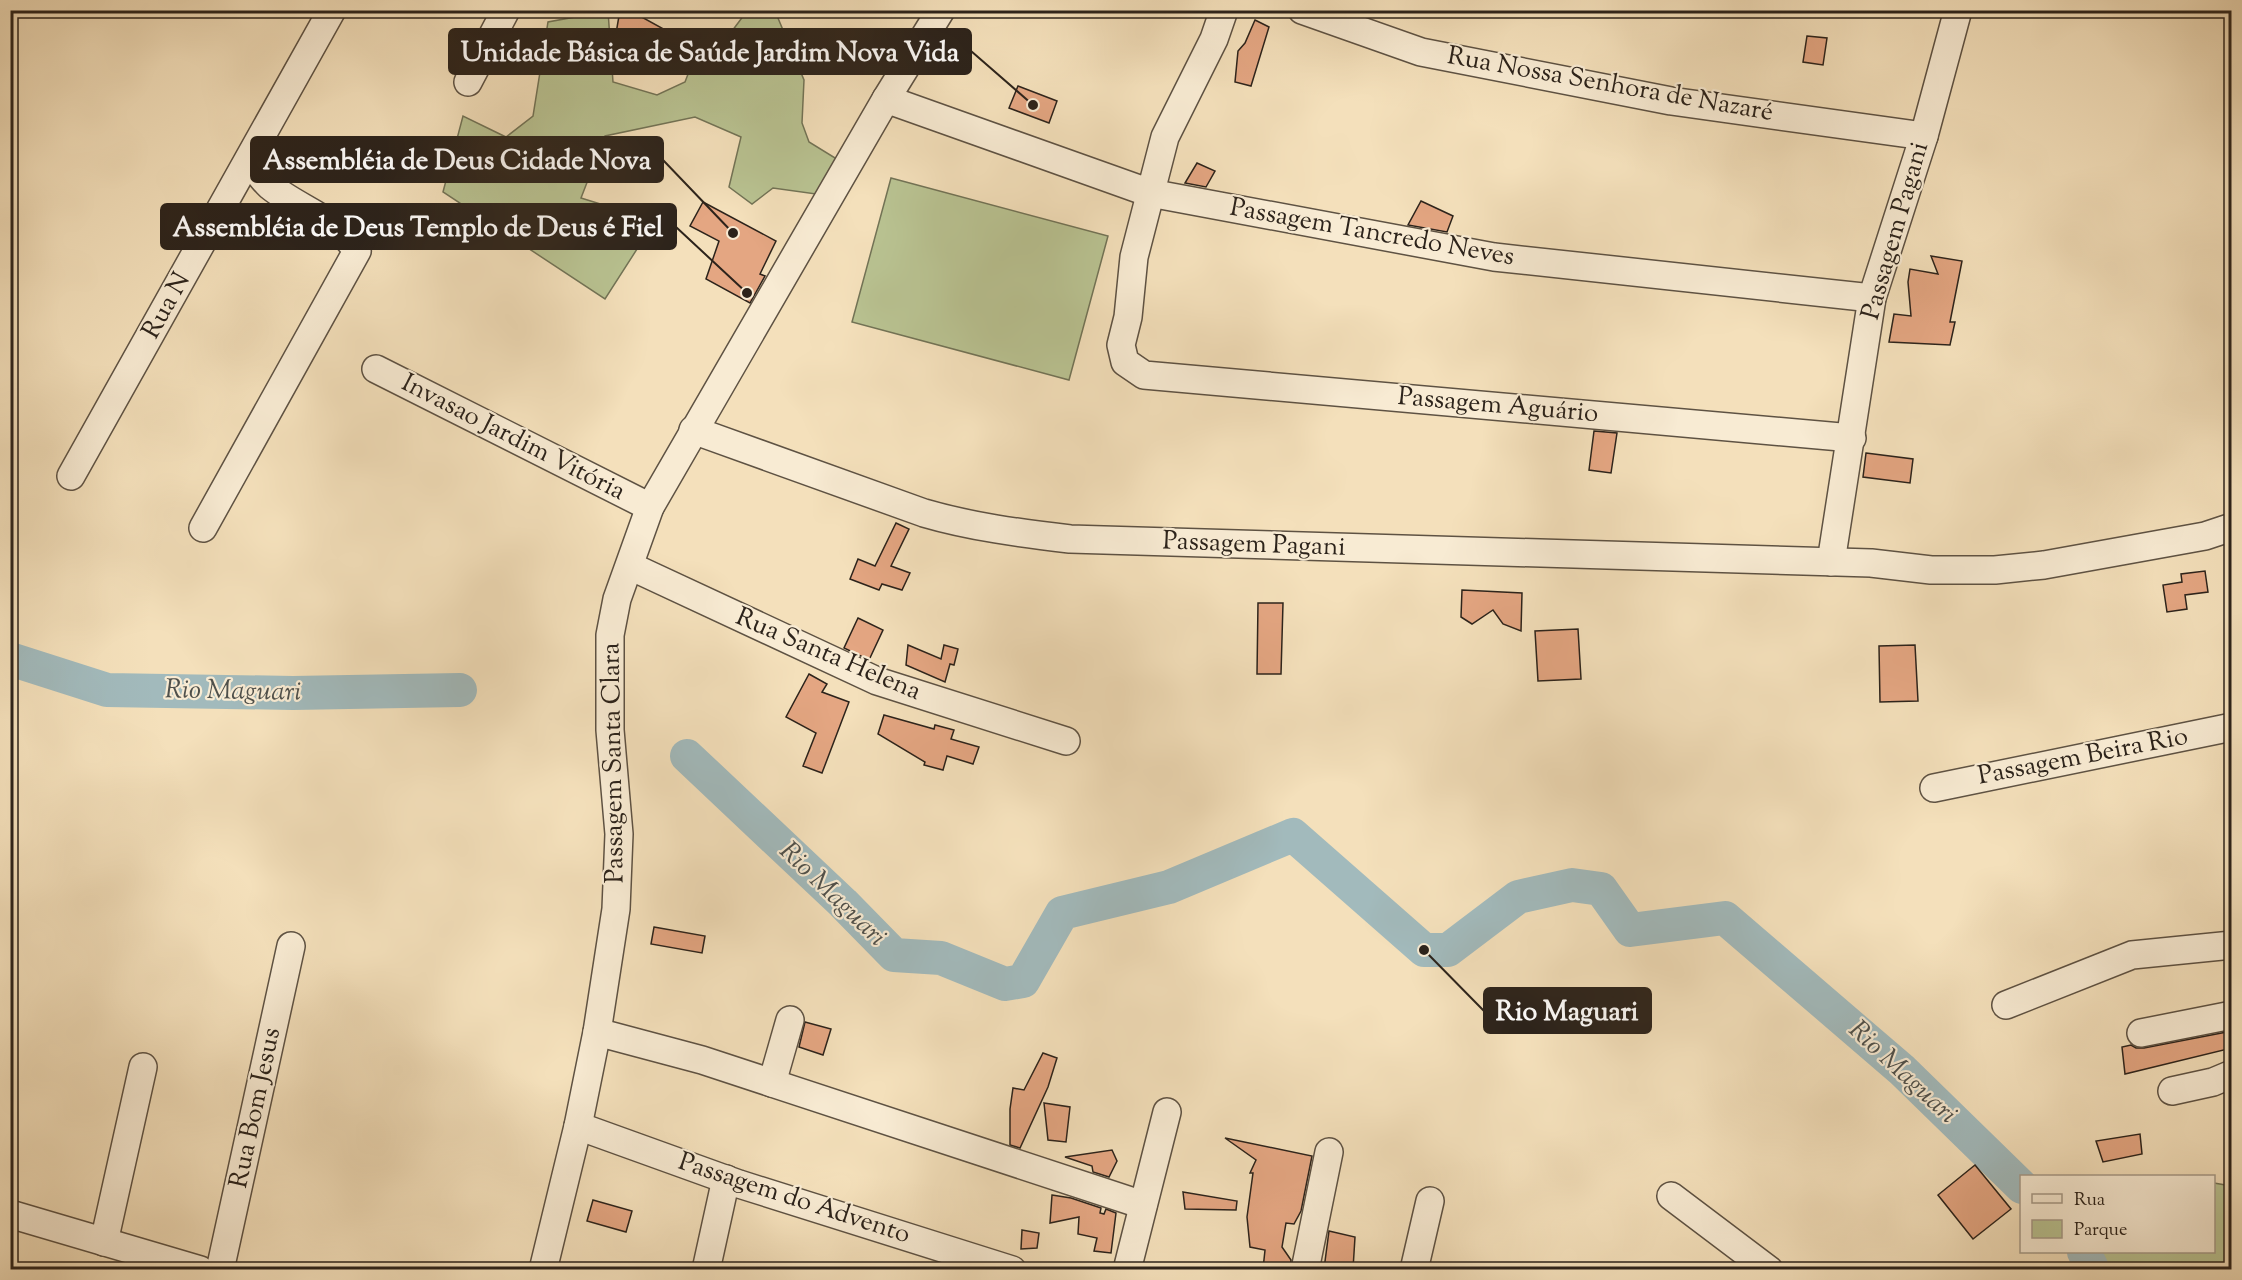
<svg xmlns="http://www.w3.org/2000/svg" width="2242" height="1280" font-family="'Sorts Mill Goudy',serif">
<rect width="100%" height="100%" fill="#f4e0bb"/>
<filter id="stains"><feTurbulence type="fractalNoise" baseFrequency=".00333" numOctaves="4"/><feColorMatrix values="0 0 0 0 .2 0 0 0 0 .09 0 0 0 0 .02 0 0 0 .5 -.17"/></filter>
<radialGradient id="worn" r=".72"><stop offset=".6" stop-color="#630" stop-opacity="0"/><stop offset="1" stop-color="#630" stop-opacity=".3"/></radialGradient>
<g fill="#b9c392" stroke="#727356" stroke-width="1.5">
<polygon points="608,11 613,82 657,95 685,82 700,43 732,31 747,11 775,11 804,80 802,123 809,142 840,161 816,194 773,188 752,204 729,187 741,137 695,117 605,136 581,198 655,221 605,299 443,192 463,116 506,137 533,116 548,22"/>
<polygon points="891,178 1108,236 1069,380 852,322"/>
<polygon points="2214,1183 2231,1186 2231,1269 2080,1269 2067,1252 2214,1252"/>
</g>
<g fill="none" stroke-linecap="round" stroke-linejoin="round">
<g stroke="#a2babc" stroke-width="34">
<polyline points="10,659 107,690 293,693 460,690"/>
<polyline points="687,756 843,903 894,955 941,958 1005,984 1023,981 1062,913 1169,887 1293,835 1424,950 1448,950 1518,897 1572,885 1601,889 1630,930 1725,918 1902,1070 2022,1187"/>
<polyline points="2084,1252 2093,1270"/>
</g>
</g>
<g fill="#e4a682" stroke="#2c231b" stroke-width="1.5">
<polygon points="620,10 629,10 689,43 673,74 614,45"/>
<polygon points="1255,20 1269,27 1251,86 1235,82 1238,51 1245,43"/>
<polygon points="1807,36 1827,38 1823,65 1803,62"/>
<polygon points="1018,86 1057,101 1049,123 1009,108"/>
<polygon points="1197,163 1215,171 1206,187 1185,183"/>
<polygon points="1421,201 1453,216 1447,232 1408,225"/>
<polygon points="703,202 776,241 760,274 765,276 750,303 706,279 719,241 690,226"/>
<polygon points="1931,256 1962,261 1950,322 1955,322 1950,345 1889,342 1894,314 1911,316 1908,282 1910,269 1938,274"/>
<polygon points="1594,431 1617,433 1611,473 1589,470"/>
<polygon points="1866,453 1913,459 1910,483 1863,477"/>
<polygon points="896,523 909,529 891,566 910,573 902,590 882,584 879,590 850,579 858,559 875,566"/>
<polygon points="2205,571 2208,592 2185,595 2187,609 2167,612 2163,585 2182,582 2181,574"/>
<polygon points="1462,590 1522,593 1521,631 1503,624 1493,610 1472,624 1461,617"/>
<polygon points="1258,603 1283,603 1281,674 1257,674"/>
<polygon points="858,618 883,630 869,660 844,648"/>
<polygon points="1578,629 1581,679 1538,681 1535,631"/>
<polygon points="908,645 941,659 944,645 958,649 954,665 950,664 945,682 906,665"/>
<polygon points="1915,645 1918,701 1880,702 1879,646"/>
<polygon points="809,674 827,684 822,692 849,702 822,773 803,766 816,733 786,717"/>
<polygon points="884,715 934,729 935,725 954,730 951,739 979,747 973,764 947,756 943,770 924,765 925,762 878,734"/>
<polygon points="654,927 705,936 702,953 651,944"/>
<polygon points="805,1022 831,1029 823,1055 799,1047"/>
<polygon points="2232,1031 2232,1048 2125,1074 2122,1047 2131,1045 2136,1048 2144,1048"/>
<polygon points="1043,1053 1057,1058 1048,1087 1020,1148 1010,1145 1010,1109 1013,1088 1024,1090"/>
<polygon points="1044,1103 1070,1107 1066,1142 1048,1140"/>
<polygon points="2140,1134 2142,1154 2103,1162 2096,1141"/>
<polygon points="1225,1138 1312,1156 1301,1211 1294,1224 1286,1223 1282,1247 1291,1260 1290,1269 1263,1269 1265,1250 1250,1247 1247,1217 1253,1173 1250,1173 1256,1160"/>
<polygon points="1112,1150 1117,1161 1109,1177 1093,1172 1092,1166 1065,1157"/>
<polygon points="1975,1165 2011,1209 1973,1239 1938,1195"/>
<polygon points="1183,1192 1237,1201 1236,1210 1185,1209"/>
<polygon points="1052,1195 1071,1198 1101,1208 1100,1213 1104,1214 1106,1209 1116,1213 1111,1253 1094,1251 1097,1238 1078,1234 1079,1217 1050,1223"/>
<polygon points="593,1200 632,1211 626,1232 587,1221"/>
<polygon points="1022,1230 1039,1233 1037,1248 1021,1249"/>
<polygon points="1329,1231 1355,1237 1353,1269 1324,1269"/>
</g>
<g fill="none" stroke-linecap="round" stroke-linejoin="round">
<g stroke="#5e5243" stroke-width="30">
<g id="minor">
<polyline points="1224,10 1214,39 1165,137 1134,257 1128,317 1121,345 1125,362 1144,375 1852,438"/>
<polyline points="1302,10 1421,52 1671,101 1924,136"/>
<polyline points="468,82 506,10"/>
<polyline points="886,99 1150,193 1494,257 1872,298"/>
<polyline points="376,369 650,507"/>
<path d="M693,430l231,83c48,14 96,20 146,26l801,24 60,7h64l49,-5 161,-29 27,-9"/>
<polyline points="71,476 332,10"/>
<path d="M203,528l154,-277c-20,-32 -59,-42 -87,-65 -8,-7 -15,-18 -21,-26"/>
<polyline points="1831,562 1872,298 1924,136 1958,10"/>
<polyline points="630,566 877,681 1066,741"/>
<polyline points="1934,788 2232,727"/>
<polyline points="2006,1005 2132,955 2232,945"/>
<polyline points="597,1032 702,1060 1143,1205"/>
<polyline points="2141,1033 2232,1015"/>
<polyline points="772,1083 790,1020"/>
<polyline points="2172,1091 2213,1082 2232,1074"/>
<polyline points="578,1126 739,1184 1012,1270"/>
<polyline points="1671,1196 1769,1270"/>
<polyline points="10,1214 200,1270"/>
<polyline points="104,1242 143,1067"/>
<polyline points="220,1270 291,946"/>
<polyline points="543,1270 578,1126 597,1032 616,909 619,834 610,730 610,635 617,599 650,507 886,99 941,10"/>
<polyline points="706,1270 726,1179"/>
<polyline points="1127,1270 1167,1112"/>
<polyline points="1305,1270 1329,1152"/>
<polyline points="1414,1270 1430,1201"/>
</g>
</g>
<use href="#minor" stroke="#f8ebd3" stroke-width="27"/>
</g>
<g text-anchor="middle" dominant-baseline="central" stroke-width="4.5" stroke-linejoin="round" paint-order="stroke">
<g font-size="26" fill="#2c231b" stroke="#f8ebd3">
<text transform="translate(1610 85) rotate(10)">Rua Nossa Senhora de Nazaré</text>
<text transform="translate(1896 231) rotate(-74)">Passagem Pagani</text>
<text transform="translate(1372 233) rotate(10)">Passagem Tancredo Neves</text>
<text transform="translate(167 306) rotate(-61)">Rua N</text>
<text transform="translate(1498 406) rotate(5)">Passagem Aguário</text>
<text transform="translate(513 438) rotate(27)">Invasao Jardim Vitória</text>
<text transform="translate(1254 545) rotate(2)">Passagem Pagani</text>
<text transform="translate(828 655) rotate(23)">Rua Santa Helena</text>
<text transform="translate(2083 757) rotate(-11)">Passagem Beira Rio</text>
<text transform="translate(614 763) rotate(-91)">Passagem Santa Clara</text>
<text transform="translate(256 1108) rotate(-78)">Rua Bom Jesus</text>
<text transform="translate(794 1199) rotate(18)">Passagem do Advento</text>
</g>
<g font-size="27" font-style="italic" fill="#4f504b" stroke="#f8ebd3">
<text transform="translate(233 692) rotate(1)">Rio Maguari</text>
<text transform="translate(832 895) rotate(44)">Rio Maguari</text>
<text transform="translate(1902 1073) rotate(43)">Rio Maguari</text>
</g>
</g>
<path fill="none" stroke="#2c231b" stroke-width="2" d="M1033 105L971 51M733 233L663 160M747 293L676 227M1424 950L1484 1011"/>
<g fill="#2c231b" stroke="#f8ebd3" stroke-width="2">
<circle cx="1033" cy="105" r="6"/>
<circle cx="733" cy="233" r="6"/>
<circle cx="747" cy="293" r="6"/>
<circle cx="1424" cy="950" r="6"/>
</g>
<g fill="#2c231b" stroke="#2c231b" stroke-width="2">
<rect x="449" y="29" width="522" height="45" rx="6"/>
<rect x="251" y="137" width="412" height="45" rx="6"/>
<rect x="161" y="204" width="515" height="45" rx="6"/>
<rect x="1484" y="988" width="167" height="45" rx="6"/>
</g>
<g font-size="27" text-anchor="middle" font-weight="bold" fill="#fff">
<text x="710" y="61">Unidade Básica de Saúde Jardim Nova Vida</text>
<text x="457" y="169">Assembléia de Deus Cidade Nova</text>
<text x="418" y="236">Assembléia de Deus Templo de Deus é Fiel</text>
<text x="1567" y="1020">Rio Maguari</text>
</g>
<rect width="2242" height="1280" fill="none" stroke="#f4e0bb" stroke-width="36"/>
<rect x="12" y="12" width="2218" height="1256" fill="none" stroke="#2c231b" stroke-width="3"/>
<rect x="18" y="18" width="2206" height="1244" fill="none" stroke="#2c231b" stroke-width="1.5"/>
<rect x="2020" y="1175" width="195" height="78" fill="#f8ebd3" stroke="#a69b89" stroke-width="1.5"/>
<rect x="2032" y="1194" width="30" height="9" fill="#f8ebd3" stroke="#a69b89" stroke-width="1.5"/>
<text x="2074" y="1205" font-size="18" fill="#2c231b">Rua</text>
<rect x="2032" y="1220" width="30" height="18" fill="#b9c392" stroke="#a69b89" stroke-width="1.5"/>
<text x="2074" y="1235" font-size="18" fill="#2c231b">Parque</text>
<rect width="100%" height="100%" filter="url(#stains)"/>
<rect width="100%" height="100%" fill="url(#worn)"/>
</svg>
